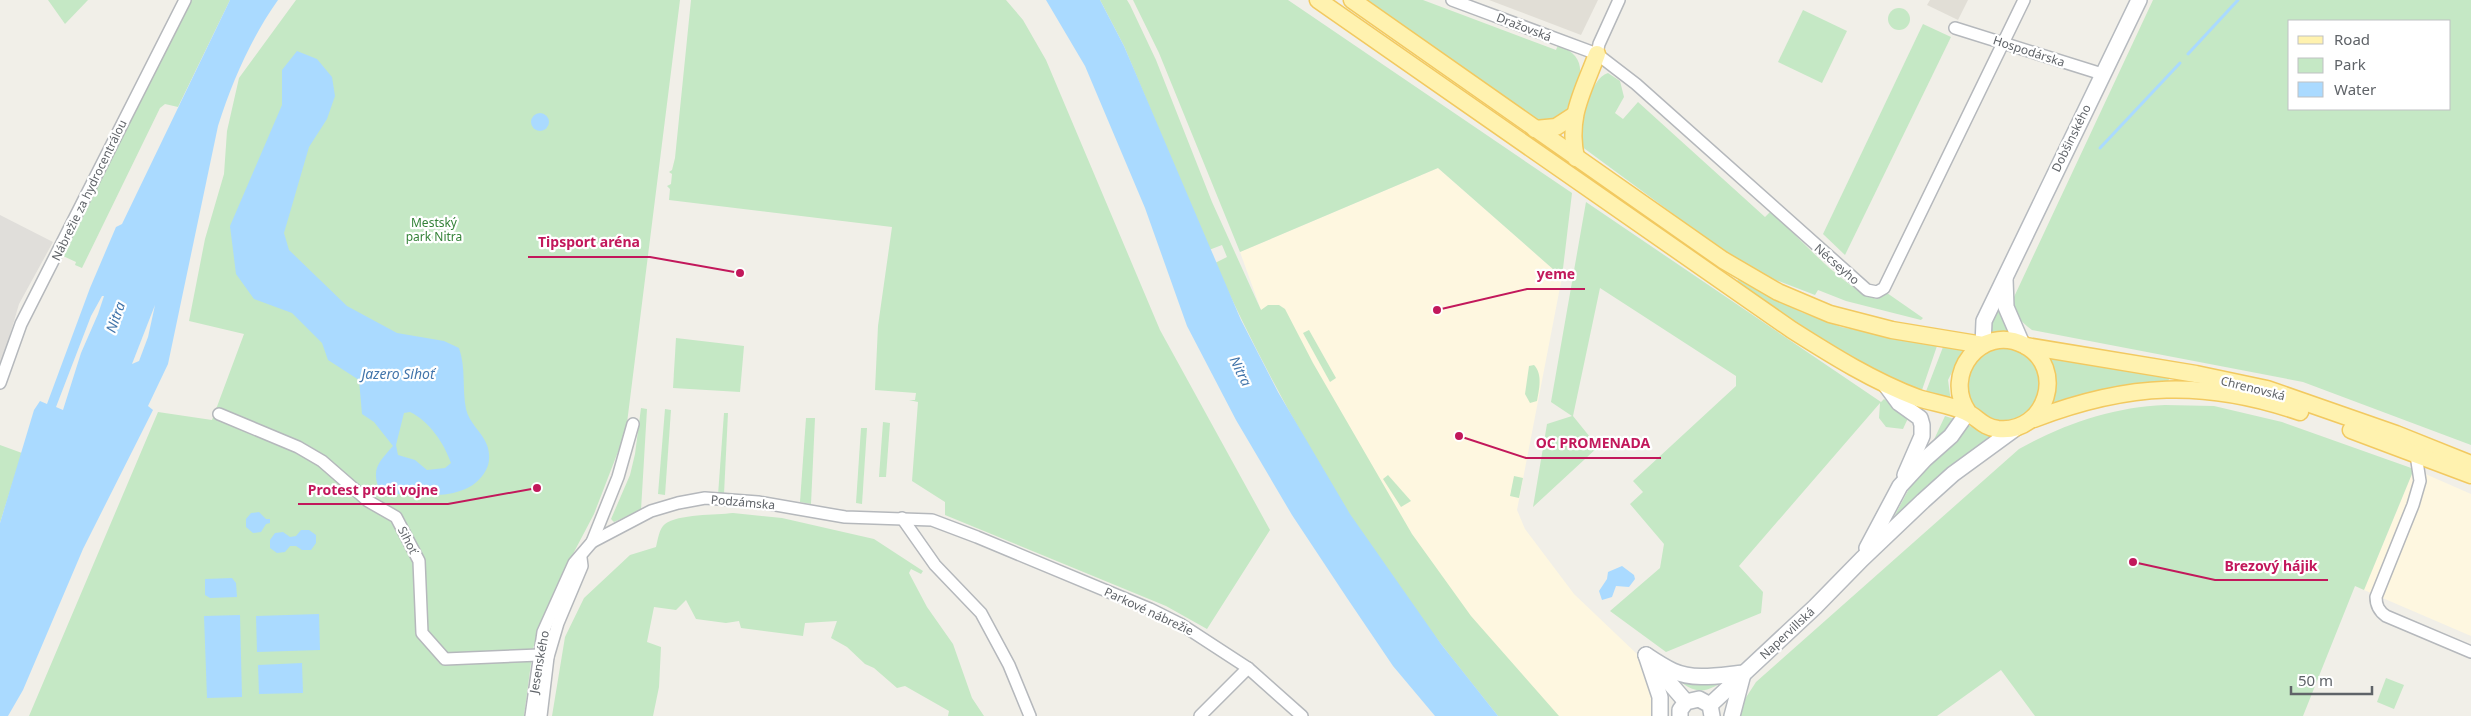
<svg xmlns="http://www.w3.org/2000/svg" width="2471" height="716" font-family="'Noto Sans',sans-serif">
<rect width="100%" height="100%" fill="#f1efe8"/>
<g fill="#fef7e0">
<polygon points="1438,168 1562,277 1517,510 1525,529 1574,594 1638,655 1651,680 1656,716 1529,716 1261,310 1240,252"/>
<polygon points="2414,469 2471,494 2471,636 2364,590"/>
</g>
<polygon fill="#e0deda" points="0,215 53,242 19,304 0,369"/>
<g fill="#e1ded6">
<polygon points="1489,0 1598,0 1581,35"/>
<polygon points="1930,0 1968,0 1958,20 1927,5"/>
</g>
<g fill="#c5e8c5" fill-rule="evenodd">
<polygon points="48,0 88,0 65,24"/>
<polygon points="191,0 230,0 178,107 165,104 160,108 82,268 75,265 76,262 63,256"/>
<polygon points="296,0 680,0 626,431 594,514 563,573 533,648 524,716 29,716 158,412 212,420 244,334 189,321 205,239 224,174 227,131 239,78"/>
<polygon points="691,0 1006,0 1023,20 1046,60 1160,330 1270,530 1207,629 1166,606 945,515 945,502 912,481 918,402 909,400 915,400 916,393 875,390 878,326 892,227 669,200 670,189 667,186 671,184 672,174 669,172 672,170 675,158"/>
<path d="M1100,0h27l3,5 26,55 56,142 49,108 7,-5h11l6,4 28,54 99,171 59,82 88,100h-61c-52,-65 -105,-131 -149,-202 -50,-81 -95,-165 -134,-251l12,-6 -5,-12 -13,5 -85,-204z"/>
<polygon points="1133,0 1288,0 1572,193 1562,277 1438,168 1240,252 1159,53"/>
<path d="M1366,0h57l133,50 2,-5c40,15 16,47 4,74l-13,5 -18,-7z"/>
<path d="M2153,0h318v445l-168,-63 -271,-52c-13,-10 -19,-16 -18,-33zM2290,21h160v88h-160z"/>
<circle cx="1899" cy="19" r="11"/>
<polygon points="1803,10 1847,31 1822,83 1778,62"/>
<polygon points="1923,24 1951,37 1845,255 1823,234"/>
<path d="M1608,73l12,8 4,16 -9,16 8,6 15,-17 127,115 6,-6c23,22 78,83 107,88l9,-6 36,25 -2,2 -75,-19 -28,-11 -3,5 -55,-21 -61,-41 -118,-87 -4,-6c6,-18 12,-61 31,-67z"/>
<polygon points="1586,202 1881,402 1884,399 1909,416 1903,429 1886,427 1879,418 1880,403 1739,566 1763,592 1761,613 1666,652 1610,611 1660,568 1664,544 1630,504 1643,492 1633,481 1736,386 1736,376 1600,288 1573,416 1598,447 1533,507 1547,424 1572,416 1551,402"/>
<polygon points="1739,279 1801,312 1841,327 1937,346 1921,393 1827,346 1736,282"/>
<polygon points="1997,309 1999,309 2009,332 1987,334"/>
<polygon points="1309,330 1336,378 1330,382 1303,333"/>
<polygon points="676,338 744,346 740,392 673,388"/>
<circle cx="2004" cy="384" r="37"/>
<polygon points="1943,347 1963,350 1948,380 1951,402 1925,394"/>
<path d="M2046,355l124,21 -2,6c-40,3 -76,10 -114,22l-2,-3 3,-21z"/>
<path d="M1534,365c9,9 5,25 3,36l-7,2 -5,-9 4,-28z"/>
<path d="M2165,405l49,1 68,16 132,47 -50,121 -9,-4 -52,130h-268l-34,-46 -64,46h-203l22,-34 263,-233c45,-25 94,-42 146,-44z"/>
<polygon points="641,408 647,409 641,510 614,522 611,519 630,475 635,454"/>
<polygon points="665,409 671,410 665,495 658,494"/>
<polygon points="724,413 728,413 724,494 718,495"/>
<polygon points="1945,416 1954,419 1948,431 1931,446"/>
<polygon points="806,418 815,418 811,504 800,502"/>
<polygon points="883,422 890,423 886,477 879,477"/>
<polygon points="1964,424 1994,434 1947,472 1897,519 1894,517 1920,468"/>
<polygon points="861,428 867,428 862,504 856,503"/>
<polygon points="0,445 22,453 0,523"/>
<polygon points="1388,475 1411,501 1401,507 1383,479"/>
<polygon points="1514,476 1523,478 1519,498 1510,496"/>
<path d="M733,513l49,5 92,21 49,32 -2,3 -10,-5 -2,4 18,34 26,37 19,54 12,18h-36l1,-5 -44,-25 -8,2 -23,-20 -9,-4 -18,-17 -16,-9 6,-17 -32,2 -2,13 -62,-8 -2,-7 -13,2 -30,-4 -10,-19 -10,10 -22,-3 -7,35 14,5 -2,40 -6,29h-101l13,-79 19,-39 46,-43 26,-8c2,-8 3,-18 9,-23 13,-10 51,-9 68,-11z"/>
<path d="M1674,676l56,1c-23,16 -34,20 -56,-1z"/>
<polygon points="2386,678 2404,685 2394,709 2377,702"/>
</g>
<g fill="#aadaff" fill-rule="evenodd">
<path d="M230,0h48c-27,38 -46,82 -60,126l-50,238 -20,42 5,4 -70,139 -60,141 -15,26h-8v-193l34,-113 6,-9 7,3 43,-116 26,-61 6,-3z"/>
<polygon points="1046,0 1100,0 1124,46 1241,320 1278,392 1350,514 1441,644 1498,716 1435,716 1393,666 1347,598 1292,515 1236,420 1187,326 1145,208 1085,66"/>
<path d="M297,51l20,8 15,18 3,19 -8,23 -18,28 -25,86 5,17 58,56 50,27 47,8 15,7c7,20 3,40 7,61 3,14 16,23 21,36 3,8 3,18 -1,25 -18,35 -73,24 -105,23 -11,-23 -3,-30 12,-47l-19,-24 -12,-8 -3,-34 -31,-20 -6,-17 -30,-30 -38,-14 -18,-25 -6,-48 52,-121v-35zM410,412c19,9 34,31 41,51l-6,5 -18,2 -12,-10 -17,-5 -2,-10 8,-32z"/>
<circle cx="540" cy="122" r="9"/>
<polygon points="259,512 266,519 270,519 270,523 266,524 261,532 253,533 246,527 246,519 251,513"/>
<polygon points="301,530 309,530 316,535 316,543 311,550 302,550 296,546 290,546 285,552 277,553 270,548 270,540 275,533 283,532 290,537 296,536"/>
<polygon points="1622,566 1634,575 1635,579 1629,587 1616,586 1612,597 1602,600 1599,591 1607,579 1608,572"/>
<polygon points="232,578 236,583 237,597 210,598 205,595 205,579"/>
<polygon points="319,614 320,650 257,652 256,616"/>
<polygon points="240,615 242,697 207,698 204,616"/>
<polygon points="302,663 303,693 259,694 258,665"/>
</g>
<g fill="#f1efe8">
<polygon points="102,296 104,296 98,314 81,353 63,410 56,407 91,316"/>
<polygon points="155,305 148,337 139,361 132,364"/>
</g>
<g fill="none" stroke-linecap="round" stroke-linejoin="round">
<g stroke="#aadaff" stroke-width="3">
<polyline points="2188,54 2238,0"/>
<polyline points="2100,148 2180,63"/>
</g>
<g stroke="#b5b8bc" stroke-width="14">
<g id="street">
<polyline points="1452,0 1597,54 1636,84 1867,290 1877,292 1884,288 2024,0"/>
<polyline points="1955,28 2102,74"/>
<polyline points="1597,54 1599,44 1619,0"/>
<polyline points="0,383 21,324 185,0"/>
<polyline points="219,414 298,447 322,461 368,501 396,517 419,561 422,633 445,659 539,655 548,657"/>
<path d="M2416,455l4,26 -7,24 -37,92c0,9 3,14 10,19l85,36"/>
<polyline points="902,518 935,565 981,613 1009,665 1030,716"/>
<polyline points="592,542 651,511 678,503 705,498 758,502 845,517 932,520 977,537 1150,609 1182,625 1248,668 1302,716"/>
<polyline points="531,716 543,632 574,563 592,542 618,477 633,424"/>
<polyline points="541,716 548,657 558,623 582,566 581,558"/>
<polyline points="1200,716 1248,668"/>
</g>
</g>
<g stroke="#b6babf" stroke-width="18">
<g id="secondary">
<polyline points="2005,279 2006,307 2022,344"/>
<polyline points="1983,345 1984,321 2139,0"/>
<polyline points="1885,384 1899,403 1920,418 1922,425 1922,436 1905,475"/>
<polyline points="1867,548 1900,486 1925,459 1951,436 1968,412"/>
<path d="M1646,655c9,6 18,12 27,16 22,10 48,4 71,2"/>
<polyline points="1646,655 1660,697 1660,716"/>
<polyline points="1655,666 1686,702"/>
<polyline points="1710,705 1815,607 1862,559 1923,501 1953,474 2016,428"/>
<polyline points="1680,716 1680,710 1686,702 1699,699 1710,705 1712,716"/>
<polyline points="1732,716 1743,674"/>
</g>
</g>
<g stroke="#f2c960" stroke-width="19">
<g id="primary">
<path d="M1318,0l474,330c41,26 81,51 126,68 16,5 33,7 48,14 12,5 16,15 32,17 49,5 69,-62 26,-84 -43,-22 -82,30 -56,67"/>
<polyline points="1352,0 1723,260 1778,292 1830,314 1892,330 1983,345"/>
<polyline points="1535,129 1556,127 1573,116"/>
<path d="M1576,158c-9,-42 7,-66 21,-104"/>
<polyline points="2026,346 2196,374 2267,389 2396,434 2471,464"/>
<path d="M2034,419c94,-36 170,-40 266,-7"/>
<polyline points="2351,430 2471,475"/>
</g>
</g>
<use href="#street" stroke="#fff" stroke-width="11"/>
<use href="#secondary" stroke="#fff" stroke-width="15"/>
<use href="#primary" stroke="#fff2af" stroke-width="16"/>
</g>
<g text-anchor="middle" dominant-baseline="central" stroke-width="4.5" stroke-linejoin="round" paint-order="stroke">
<g font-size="12" fill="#5f6368" stroke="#fff">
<text transform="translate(1524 27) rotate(21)">Dražovská</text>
<text transform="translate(2029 51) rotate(18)">Hospodárska</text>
<text transform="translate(2071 138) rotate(-64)">Dobšinského</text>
<text transform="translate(89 190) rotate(-64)">Nábrežie za hydrocentrálou</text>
<text transform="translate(1837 264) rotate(41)">Nécseyho</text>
<text transform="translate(2253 388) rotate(14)">Chrenovská</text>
<text transform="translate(743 502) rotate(5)">Podzámska</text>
<text transform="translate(408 540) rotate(63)">Sihoť</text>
<text transform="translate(1149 611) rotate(25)">Parkové nábrežie</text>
<text transform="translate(1787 633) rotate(-43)">Napervillská</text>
<text transform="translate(539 662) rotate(-80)">Jesenského</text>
</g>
<g font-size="12" fill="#348238" stroke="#fff">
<text x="434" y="222">Mestský<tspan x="434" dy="14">park Nitra</tspan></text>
</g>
<g font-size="14" font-style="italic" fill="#4174aa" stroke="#fff">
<text transform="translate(115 317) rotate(-71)">Nitra</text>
<text transform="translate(1241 371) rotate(64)">Nitra</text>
<text x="398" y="373">Jazero Sihoť</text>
</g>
</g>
<path fill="none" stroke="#c2185b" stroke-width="2" d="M740 273L650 257H528M1437 310L1527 289H1585M1459 436L1526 458H1661M537 488L448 504H298M2133 562L2215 580H2328"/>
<g fill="#c2185b" stroke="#fff" stroke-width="2">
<circle cx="740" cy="273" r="5"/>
<circle cx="1437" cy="310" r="5"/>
<circle cx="1459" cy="436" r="5"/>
<circle cx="537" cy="488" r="5"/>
<circle cx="2133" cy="562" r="5"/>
</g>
<g font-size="14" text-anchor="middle" font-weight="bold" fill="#c2185b" stroke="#fff" stroke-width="4.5" stroke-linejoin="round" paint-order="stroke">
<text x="589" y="247">Tipsport aréna</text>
<text x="1556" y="279">yeme</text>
<text x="1593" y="448">OC PROMENADA</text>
<text x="373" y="495">Protest proti vojne</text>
<text x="2271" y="571">Brezový hájik</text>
</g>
<rect x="2288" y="20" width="162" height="90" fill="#ffffff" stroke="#bfc1c3"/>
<rect x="2298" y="36" width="25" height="8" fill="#fff2af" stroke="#bfc1c3"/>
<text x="2334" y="45" font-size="15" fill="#5f6368">Road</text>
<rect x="2298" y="58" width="25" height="15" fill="#c5e8c5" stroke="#bfc1c3"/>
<text x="2334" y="70" font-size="15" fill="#5f6368">Park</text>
<rect x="2298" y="82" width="25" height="15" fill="#aadaff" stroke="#bfc1c3"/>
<text x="2334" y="95" font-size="15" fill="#5f6368">Water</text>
<path d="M2291 686v8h81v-8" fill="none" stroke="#5f6368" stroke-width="2.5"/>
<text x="2298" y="686" font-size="15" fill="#5f6368" stroke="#ffffff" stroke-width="4" paint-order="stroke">50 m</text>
</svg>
